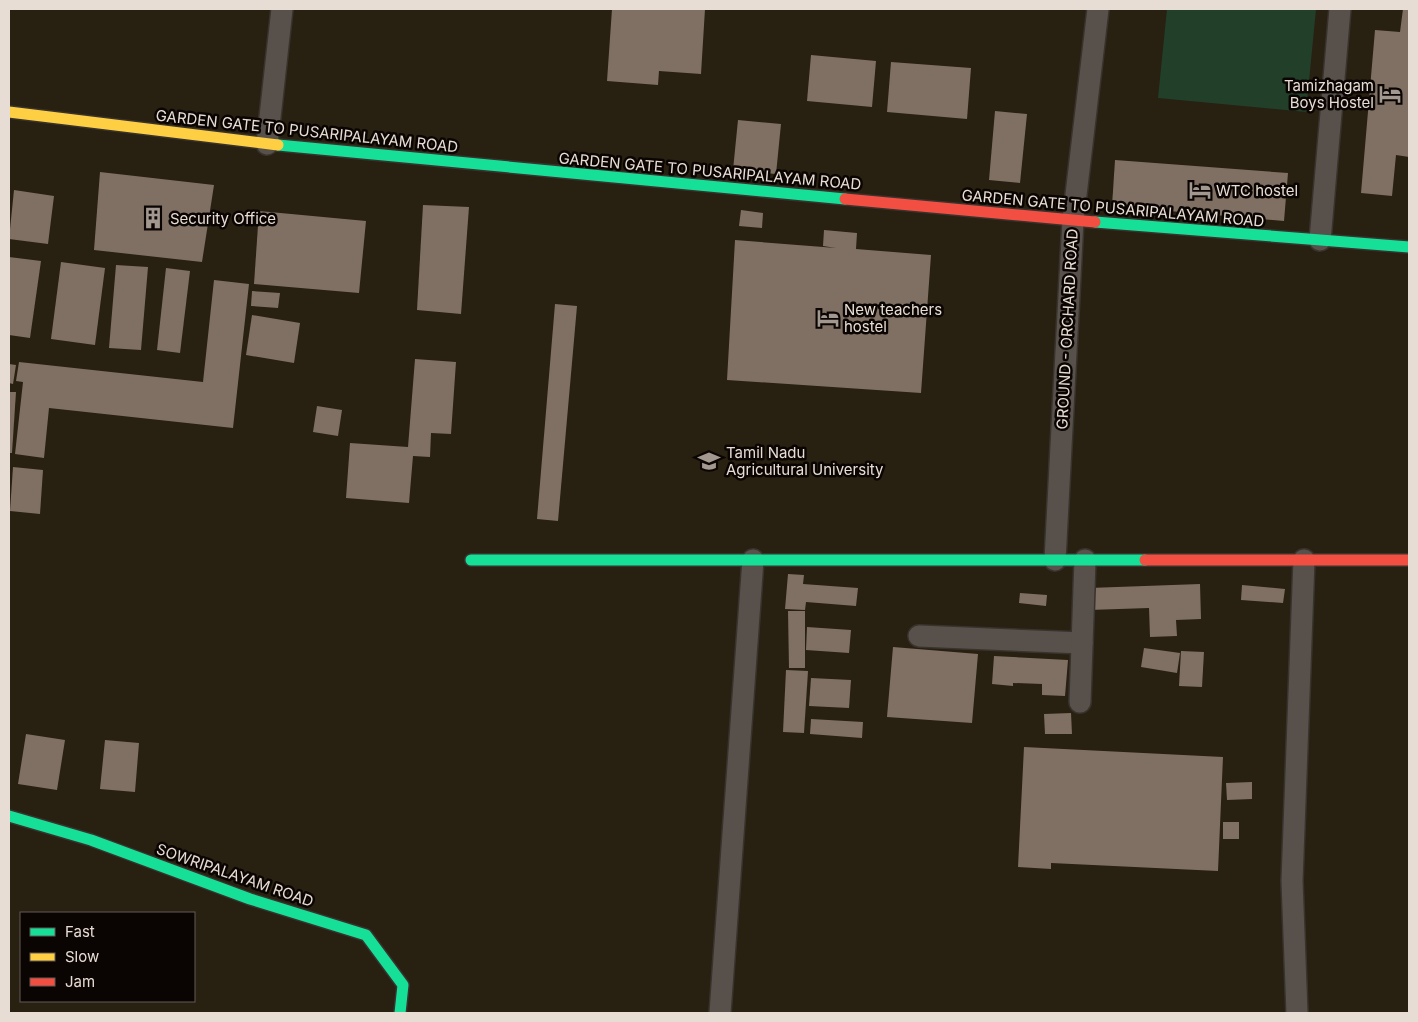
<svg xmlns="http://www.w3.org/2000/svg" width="1418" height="1022" font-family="Inter,sans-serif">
<rect width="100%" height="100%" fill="#20170f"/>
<path fill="#282010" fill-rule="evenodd" d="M9,9h1400v1004h-1400zM21,913h173v88h-173z"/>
<polygon fill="#223f2a" points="1167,9 1316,9 1306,112 1158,98"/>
<g fill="#7f7063">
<polygon points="612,9 705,9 701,74 659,71 658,85 607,81"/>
<polygon points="1403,9 1409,9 1409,157 1396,155 1392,196 1361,193 1375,30 1400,32"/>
<polygon points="811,55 876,61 872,107 807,101"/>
<polygon points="891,62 971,68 967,119 887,112"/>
<polygon points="995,111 1027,114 1020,183 989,180"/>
<polygon points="738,120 781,124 776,174 733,170"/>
<polygon points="1115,160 1288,173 1284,221 1112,206"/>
<polygon points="100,172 214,185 202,262 94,250"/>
<polygon points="14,190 54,196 48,244 9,239"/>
<polygon points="423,205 469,207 461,314 417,310"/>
<polygon points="741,210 763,213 762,228 739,226"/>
<polygon points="259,211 366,221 359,293 254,284"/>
<polygon points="824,230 857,233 856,249 931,255 921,393 727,380 735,240 836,248 823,246"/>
<polygon points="9,257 41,261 30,338 9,335"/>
<polygon points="61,262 105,268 95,345 51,339"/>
<polygon points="116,265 148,267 141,350 109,348"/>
<polygon points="166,268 190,271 180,353 157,350"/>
<polygon points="214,280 249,284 233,428 49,408 44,458 15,454 23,382 16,381 19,362 203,382"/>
<polygon points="252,291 280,293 278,308 251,306"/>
<polygon points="555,304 577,306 558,521 537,519"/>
<polygon points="252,315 300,323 294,363 246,355"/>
<polygon points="415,359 456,362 451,434 431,433 430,457 413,456 409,503 346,498 350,443 408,447"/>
<polygon points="9,364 16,365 13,384 9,383"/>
<polygon points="9,392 16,392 12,453 9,453"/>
<polygon points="317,406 342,410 338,436 313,432"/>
<polygon points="13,467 43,470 40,514 10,511"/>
<polygon points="788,574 804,575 803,584 858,588 856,606 806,602 805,610 785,609"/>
<polygon points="1200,584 1201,619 1176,620 1177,636 1150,637 1149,608 1089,610 1089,588"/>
<polygon points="1242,585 1285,589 1283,603 1241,600"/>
<polygon points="1020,593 1047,595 1046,606 1019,603"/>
<polygon points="788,611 805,611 805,668 789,668"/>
<polygon points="807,627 851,630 849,653 806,650"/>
<polygon points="893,647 978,654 972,723 887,717"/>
<polygon points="1144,648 1180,653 1177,673 1141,667"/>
<polygon points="1181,651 1204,652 1202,687 1179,686"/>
<polygon points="994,656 1068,660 1065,696 1042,695 1042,684 1013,683 1013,686 992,684"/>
<polygon points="786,670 808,671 804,733 783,732"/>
<polygon points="811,678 851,680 849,708 809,706"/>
<polygon points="1071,713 1072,734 1045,734 1044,714"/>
<polygon points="811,719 863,722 862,738 810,734"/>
<polygon points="26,734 65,740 57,790 18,784"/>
<polygon points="105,740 139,743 135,792 100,789"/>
<polygon points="1024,747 1223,757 1218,871 1051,863 1051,869 1018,867"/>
<polygon points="1252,782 1252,799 1227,800 1226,783"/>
<rect x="1223" y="822" width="16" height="17"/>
</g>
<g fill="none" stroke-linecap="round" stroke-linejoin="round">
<g stroke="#39332e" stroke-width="24">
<g id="street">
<polyline points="267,144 282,9"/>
<polyline points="1320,240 1340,9"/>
<polyline points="1055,560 1073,220 1098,9"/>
<polyline points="919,636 1082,643"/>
<polyline points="1080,702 1085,560"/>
<polyline points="720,1013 753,560"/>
<polyline points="1297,1013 1292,881 1304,560"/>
</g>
</g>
<g stroke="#39332e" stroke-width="14">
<g id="fast">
<polyline points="278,145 845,199"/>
<polyline points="1095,222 1409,247"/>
<polyline points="471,560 1145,560"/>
<polyline points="9,816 91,840 250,899 366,935 403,985 400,1013"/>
</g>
</g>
<g stroke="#39332e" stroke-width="14">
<polyline id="slow" points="9,112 278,145"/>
</g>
<g stroke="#39332e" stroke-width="14">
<g id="jam">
<polyline points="845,199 1095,222"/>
<polyline points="1145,560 1409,560"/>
</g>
</g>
<use href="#street" stroke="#58514b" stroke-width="21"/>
<use href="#fast" stroke="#16e098" stroke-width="11"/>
<use href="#slow" stroke="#ffcf43" stroke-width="11"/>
<use href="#jam" stroke="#f24e42" stroke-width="11"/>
</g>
<defs>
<g id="hotel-bare" transform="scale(1.725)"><path d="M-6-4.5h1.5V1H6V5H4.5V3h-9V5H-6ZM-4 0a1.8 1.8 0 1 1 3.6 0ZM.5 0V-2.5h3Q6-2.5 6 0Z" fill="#a2988f" stroke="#0a0502" stroke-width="2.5" paint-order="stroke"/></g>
<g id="building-bare" transform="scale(1.725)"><path d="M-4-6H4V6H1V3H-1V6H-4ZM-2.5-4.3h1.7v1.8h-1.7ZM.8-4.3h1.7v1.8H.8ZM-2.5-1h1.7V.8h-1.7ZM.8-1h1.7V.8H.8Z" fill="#a2988f" stroke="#0a0502" stroke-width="2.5" paint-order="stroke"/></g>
<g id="university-bare" transform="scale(1.725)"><path d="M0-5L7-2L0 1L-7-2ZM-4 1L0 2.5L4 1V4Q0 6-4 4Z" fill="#a2988f" stroke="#0a0502" stroke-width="2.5" paint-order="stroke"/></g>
</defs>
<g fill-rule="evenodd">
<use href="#hotel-bare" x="1390" y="94"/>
<use href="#hotel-bare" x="1200" y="190"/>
<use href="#building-bare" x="153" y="218"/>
<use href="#hotel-bare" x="828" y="318"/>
<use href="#university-bare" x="709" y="461"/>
</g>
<g text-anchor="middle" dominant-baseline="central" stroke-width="5" stroke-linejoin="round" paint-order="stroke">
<g font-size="15" fill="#e8ddd4" stroke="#0a0502" text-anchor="start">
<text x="1374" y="85" text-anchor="end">Tamizhagam<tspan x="1374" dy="17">Boys Hostel</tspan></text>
<text x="1216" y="190">WTC hostel</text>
<text x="170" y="218">Security Office</text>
<text x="844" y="309">New teachers<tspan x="844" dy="17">hostel</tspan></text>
<text x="726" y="452">Tamil Nadu<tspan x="726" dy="17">Agricultural University</tspan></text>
</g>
<g font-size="15" fill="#e8ddd4" stroke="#0a0502">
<text transform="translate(307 131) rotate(6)">GARDEN GATE TO PUSARIPALAYAM ROAD</text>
<text transform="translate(710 171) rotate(5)">GARDEN GATE TO PUSARIPALAYAM ROAD</text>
<text transform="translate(1113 208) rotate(5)">GARDEN GATE TO PUSARIPALAYAM ROAD</text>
<text transform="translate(1067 329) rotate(-87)">GROUND - ORCHARD ROAD</text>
<text transform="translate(235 875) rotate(19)">SOWRIPALAYAM ROAD</text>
</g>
</g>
<rect width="1418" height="1022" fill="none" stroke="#e8ddd4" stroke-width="20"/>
<rect x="20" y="912" width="175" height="90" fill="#0a0502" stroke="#635b56"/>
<rect x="30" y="928" width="25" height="8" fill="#16e098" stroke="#635b56"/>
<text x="65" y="937" font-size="15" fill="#e8ddd4">Fast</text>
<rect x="30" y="953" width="25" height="8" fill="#ffcf43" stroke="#635b56"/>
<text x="65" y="962" font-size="15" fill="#e8ddd4">Slow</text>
<rect x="30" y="978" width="25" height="8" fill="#f24e42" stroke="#635b56"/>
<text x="65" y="987" font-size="15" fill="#e8ddd4">Jam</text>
</svg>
